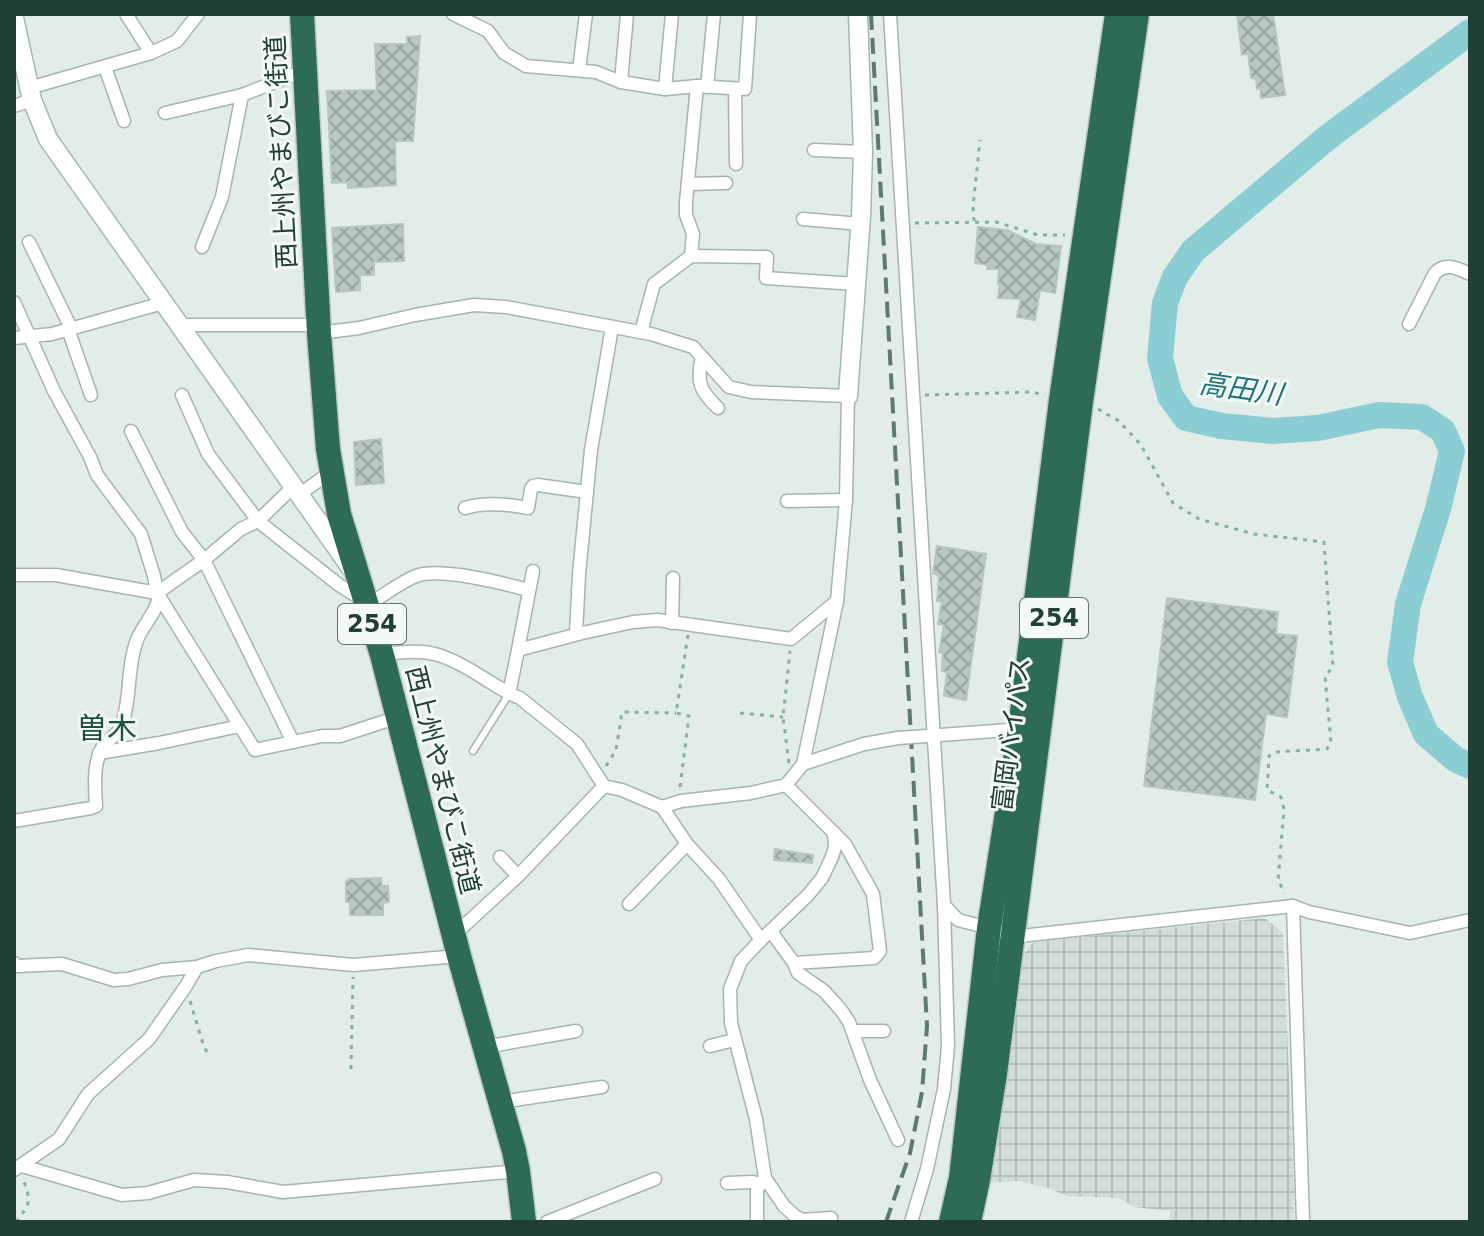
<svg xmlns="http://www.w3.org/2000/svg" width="1484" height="1236" font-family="'DejaVu Sans','Noto Sans JP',sans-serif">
<defs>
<pattern id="industrial-grid" width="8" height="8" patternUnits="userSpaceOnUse" patternTransform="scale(2)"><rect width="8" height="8" fill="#d1ddd6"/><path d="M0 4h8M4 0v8" fill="none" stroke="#b3bfb8"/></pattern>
<pattern id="building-cross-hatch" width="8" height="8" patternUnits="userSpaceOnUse" patternTransform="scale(2)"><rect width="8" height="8" fill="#b8c8c0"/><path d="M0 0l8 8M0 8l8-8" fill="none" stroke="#95a49d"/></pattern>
</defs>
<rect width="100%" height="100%" fill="#e3ede7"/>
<polygon fill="url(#industrial-grid)" points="1265,918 1283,933 1294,1193 1293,1222 1169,1222 1170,1211 1134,1207 1119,1198 1068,1196 1045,1187 1018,1181 988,1183 1020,959 1033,942"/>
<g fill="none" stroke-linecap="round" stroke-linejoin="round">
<polyline stroke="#8aced3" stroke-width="26" points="1470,32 1328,137 1193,251 1175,277 1165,303 1160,358 1170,396 1186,418 1222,426 1273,431 1318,428 1379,415 1422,417 1443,431 1452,451 1438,509 1408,604 1400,662 1410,697 1426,734 1455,759 1470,766"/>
</g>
<g fill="url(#building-cross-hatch)" stroke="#b5c7be" stroke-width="2">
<polygon points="1237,14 1273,14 1285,95 1261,98 1260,88 1257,89 1256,79 1251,78 1248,53 1242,55"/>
<polygon points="420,36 413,141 395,141 396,185 348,188 347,182 332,183 327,91 377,90 375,44 407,44 407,37"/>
<polygon points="403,224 404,261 374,262 374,275 360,275 360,290 336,292 332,228"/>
<polygon points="978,227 1007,230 1036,244 1061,246 1055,293 1040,290 1035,320 1017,317 1021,299 998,298 1000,284 998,284 999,269 987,269 988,265 975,263"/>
<polygon points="381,439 384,483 356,485 354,442"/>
<polygon points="937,546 986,554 966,700 944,696 947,672 942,671 943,653 939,652 944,625 938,624 942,601 937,601 939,576 933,573"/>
<polygon points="1167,598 1278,612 1276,634 1297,636 1287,717 1266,714 1255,800 1144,786"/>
<polygon points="775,849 813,855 812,863 774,860"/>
<polygon points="381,878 382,886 388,886 389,902 383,903 383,915 350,915 350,902 346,902 346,882 349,879"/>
</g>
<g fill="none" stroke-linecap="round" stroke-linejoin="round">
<g stroke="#a5b5ae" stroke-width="9">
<polyline id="lane" points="473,751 509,694"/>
</g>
<g stroke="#a5b5ae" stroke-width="15">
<g id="street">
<polyline points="126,14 151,53"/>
<polyline points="453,14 488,31 504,53 526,66 596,72 621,82 665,89 697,86 745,89 750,14"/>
<polyline points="890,14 944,905 948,1046 944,1089 927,1169 911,1222"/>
<polyline points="105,67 124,121"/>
<polyline points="579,70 586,14"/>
<polyline points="621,82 627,14"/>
<polyline points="707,87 714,14"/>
<polyline points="29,88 151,53 177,41 198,14"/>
<polyline points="665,89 672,14"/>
<polyline points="735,89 736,164"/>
<polyline points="14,106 32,100"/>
<polyline points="165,113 242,95 306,70"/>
<polyline points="814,150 863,152"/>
<polyline points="688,184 726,183"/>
<polyline points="803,219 860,224"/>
<polyline points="29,242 71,328"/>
<polyline points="202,247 222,197 242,95"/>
<polyline points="691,256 693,234 686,215 686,202 697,86"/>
<polyline points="14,302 54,391 90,457 97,475 141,534 154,576 157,593 255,750 322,736 340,736 398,717"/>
<path d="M1409,324l26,-51c11,-11 22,-5 35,1"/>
<polyline points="179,325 319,325"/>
<polyline points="68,329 91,395"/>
<polyline points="641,332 654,284 691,256 767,257 766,278 856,284"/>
<path d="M319,333l40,-5 56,-13 59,-10 32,2 145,27 42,13 36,40 22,5 97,4 -2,104 -9,101 -34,163 -17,21 -35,8 -70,8 -19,6 -40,-17 -18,-4 -27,-42 -57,-46c-14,-5 -25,-13 -38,-21 -38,-24 -55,-30 -100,-22"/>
<polyline points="14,338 52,334 163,303"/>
<path d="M702,357c-6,25 -2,34 16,51"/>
<polyline points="182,395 208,454 258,521 339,585 353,594 363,596"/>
<polyline points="131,431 182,532 204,560 293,742"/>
<polyline points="300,494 332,471"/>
<polyline points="787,501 846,500"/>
<path d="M465,508c20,-6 42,-4 63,0l3,-19 2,-3 5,-1 49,7"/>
<polyline points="14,575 56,575 157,593 204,560 241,529 258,521 294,486"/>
<path d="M366,605c17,-8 32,-22 50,-29 24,-9 87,7 112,14"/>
<polyline points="672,623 673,578"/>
<polyline points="576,634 579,574 591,450 612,327"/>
<polyline points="518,650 533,571"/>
<polyline points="509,694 518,650 582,633 633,622 657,620 791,639 837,601"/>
<polyline points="927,736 1020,729"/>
<polyline points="99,753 159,743 240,726"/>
<polyline points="803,764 864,744 898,738"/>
<polyline points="786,785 834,833 835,847 832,857 822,878 808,895 761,940 741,961 730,989 731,1023 756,1119 765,1178 784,1206 795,1216 802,1220 831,1218"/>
<polyline points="662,807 687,844 719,879 761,940"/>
<path d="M14,821l77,-13 5,-2c-1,-18 -3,-40 5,-56 5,-12 17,-11 22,-29 8,-26 4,-55 14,-81 5,-14 21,-29 22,-44"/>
<polyline points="500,857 518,876"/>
<polyline points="629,904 687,844"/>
<polyline points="944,905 958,920 989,928 1012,937 1293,906 1309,912 1410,933 1470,920"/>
<polyline points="1293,906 1303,1222"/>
<polyline points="772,930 775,937 794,963 798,973 824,991 841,1010 849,1022 870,1080 898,1140"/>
<polyline points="454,935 518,876 604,786"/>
<polyline points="14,963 17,966 62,964 114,980 128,979 162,970 197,967"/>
<polyline points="794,963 874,958 880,951 873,894 845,844 834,833"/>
<polyline points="853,1031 884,1031"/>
<polyline points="710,1046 734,1040"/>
<polyline points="485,1047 576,1031"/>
<polyline points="500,1102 602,1087"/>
<polyline points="22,1166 122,1195 148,1193 194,1180 227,1182 283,1192 518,1171"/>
<polyline points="14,1170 59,1139 88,1094 149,1039 186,986 197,967 216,961 248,955 353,965 459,956"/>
<polyline points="727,1183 753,1182 760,1185"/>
<polyline points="547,1222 655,1179"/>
<polyline points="757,1222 757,1189 765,1178"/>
</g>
</g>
<g stroke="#a1b9ae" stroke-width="21">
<g id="secondary">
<polyline points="14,18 32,100 48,139 351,568"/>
<polyline points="848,396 861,216 863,152 858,14"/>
</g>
</g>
<g stroke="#c1c9c6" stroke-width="27">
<g id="highway">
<polyline points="302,14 319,333 328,449 339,514 382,655 459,956 514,1151 518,1171 524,1222"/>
<polyline points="951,1222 961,1178 989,928 1020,729 1061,400 1117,14"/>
<polyline points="969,1222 978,1180 995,1074 1081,402 1137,14"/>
</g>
</g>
<g stroke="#83b19e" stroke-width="3" stroke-dasharray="4 6" stroke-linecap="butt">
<polyline points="974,221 973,207 980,140"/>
<polyline points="915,223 996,222 1038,235 1065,235"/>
<polyline points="925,395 1032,392 1045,395"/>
<polyline points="1098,409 1119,421 1141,445 1173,503 1199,519 1254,534 1324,542 1333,667 1325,676 1331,743 1327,749 1275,752 1269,756 1267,790 1281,797 1284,809 1278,881 1285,893"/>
<polyline points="740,713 783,717"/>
<polyline points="789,763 783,717 790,651"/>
<polyline points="606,766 616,750 622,712 676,713"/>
<polyline points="680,787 689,716 676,713 688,635"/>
<polyline points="190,1001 204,1047 207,1052"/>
<polyline points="351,1069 353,977"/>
<path d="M16,1222c15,-19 15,-21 7,-43"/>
</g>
<use href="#lane" stroke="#fff" stroke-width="6"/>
<use href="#street" stroke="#fff" stroke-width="12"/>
<use href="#secondary" stroke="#fff" stroke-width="18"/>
<use href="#highway" stroke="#2d6b59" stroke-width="24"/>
<polyline stroke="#5d7a6f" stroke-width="4" stroke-dasharray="16 8" stroke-linecap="butt" points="871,14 927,1026 922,1092 910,1153 886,1222"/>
<g stroke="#a5b5ae" stroke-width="15" stroke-linecap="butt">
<polyline id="street-bridge" points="898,738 927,736"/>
</g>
<use href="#street-bridge" stroke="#fff" stroke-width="12"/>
</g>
<g text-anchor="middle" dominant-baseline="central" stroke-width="6" stroke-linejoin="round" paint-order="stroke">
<g fill="#f3f9f6" stroke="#61776e" stroke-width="2">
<rect x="1020" y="598" width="68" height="40" rx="6"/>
<rect x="338" y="604" width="68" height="40" rx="6"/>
</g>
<g font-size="24" font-weight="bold" fill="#223f34">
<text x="1054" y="618">254</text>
<text x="372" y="624">254</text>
</g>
<g font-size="26" fill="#223f34" stroke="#f3f9f6">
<text transform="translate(281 152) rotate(-93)">西上州やまびこ街道</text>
<text transform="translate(1011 734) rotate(-83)">富岡バイパス</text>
<text transform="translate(443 780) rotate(76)">西上州やまびこ街道</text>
</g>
<g font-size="28" font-style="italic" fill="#1b757c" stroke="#f3f9f6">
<text transform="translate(1241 389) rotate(8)">高田川</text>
</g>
<g font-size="30" fill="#1d5140" stroke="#f3f9f6">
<text x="107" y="728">曽木</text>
</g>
</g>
<rect width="1484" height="1236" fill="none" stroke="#223f34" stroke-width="32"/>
</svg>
